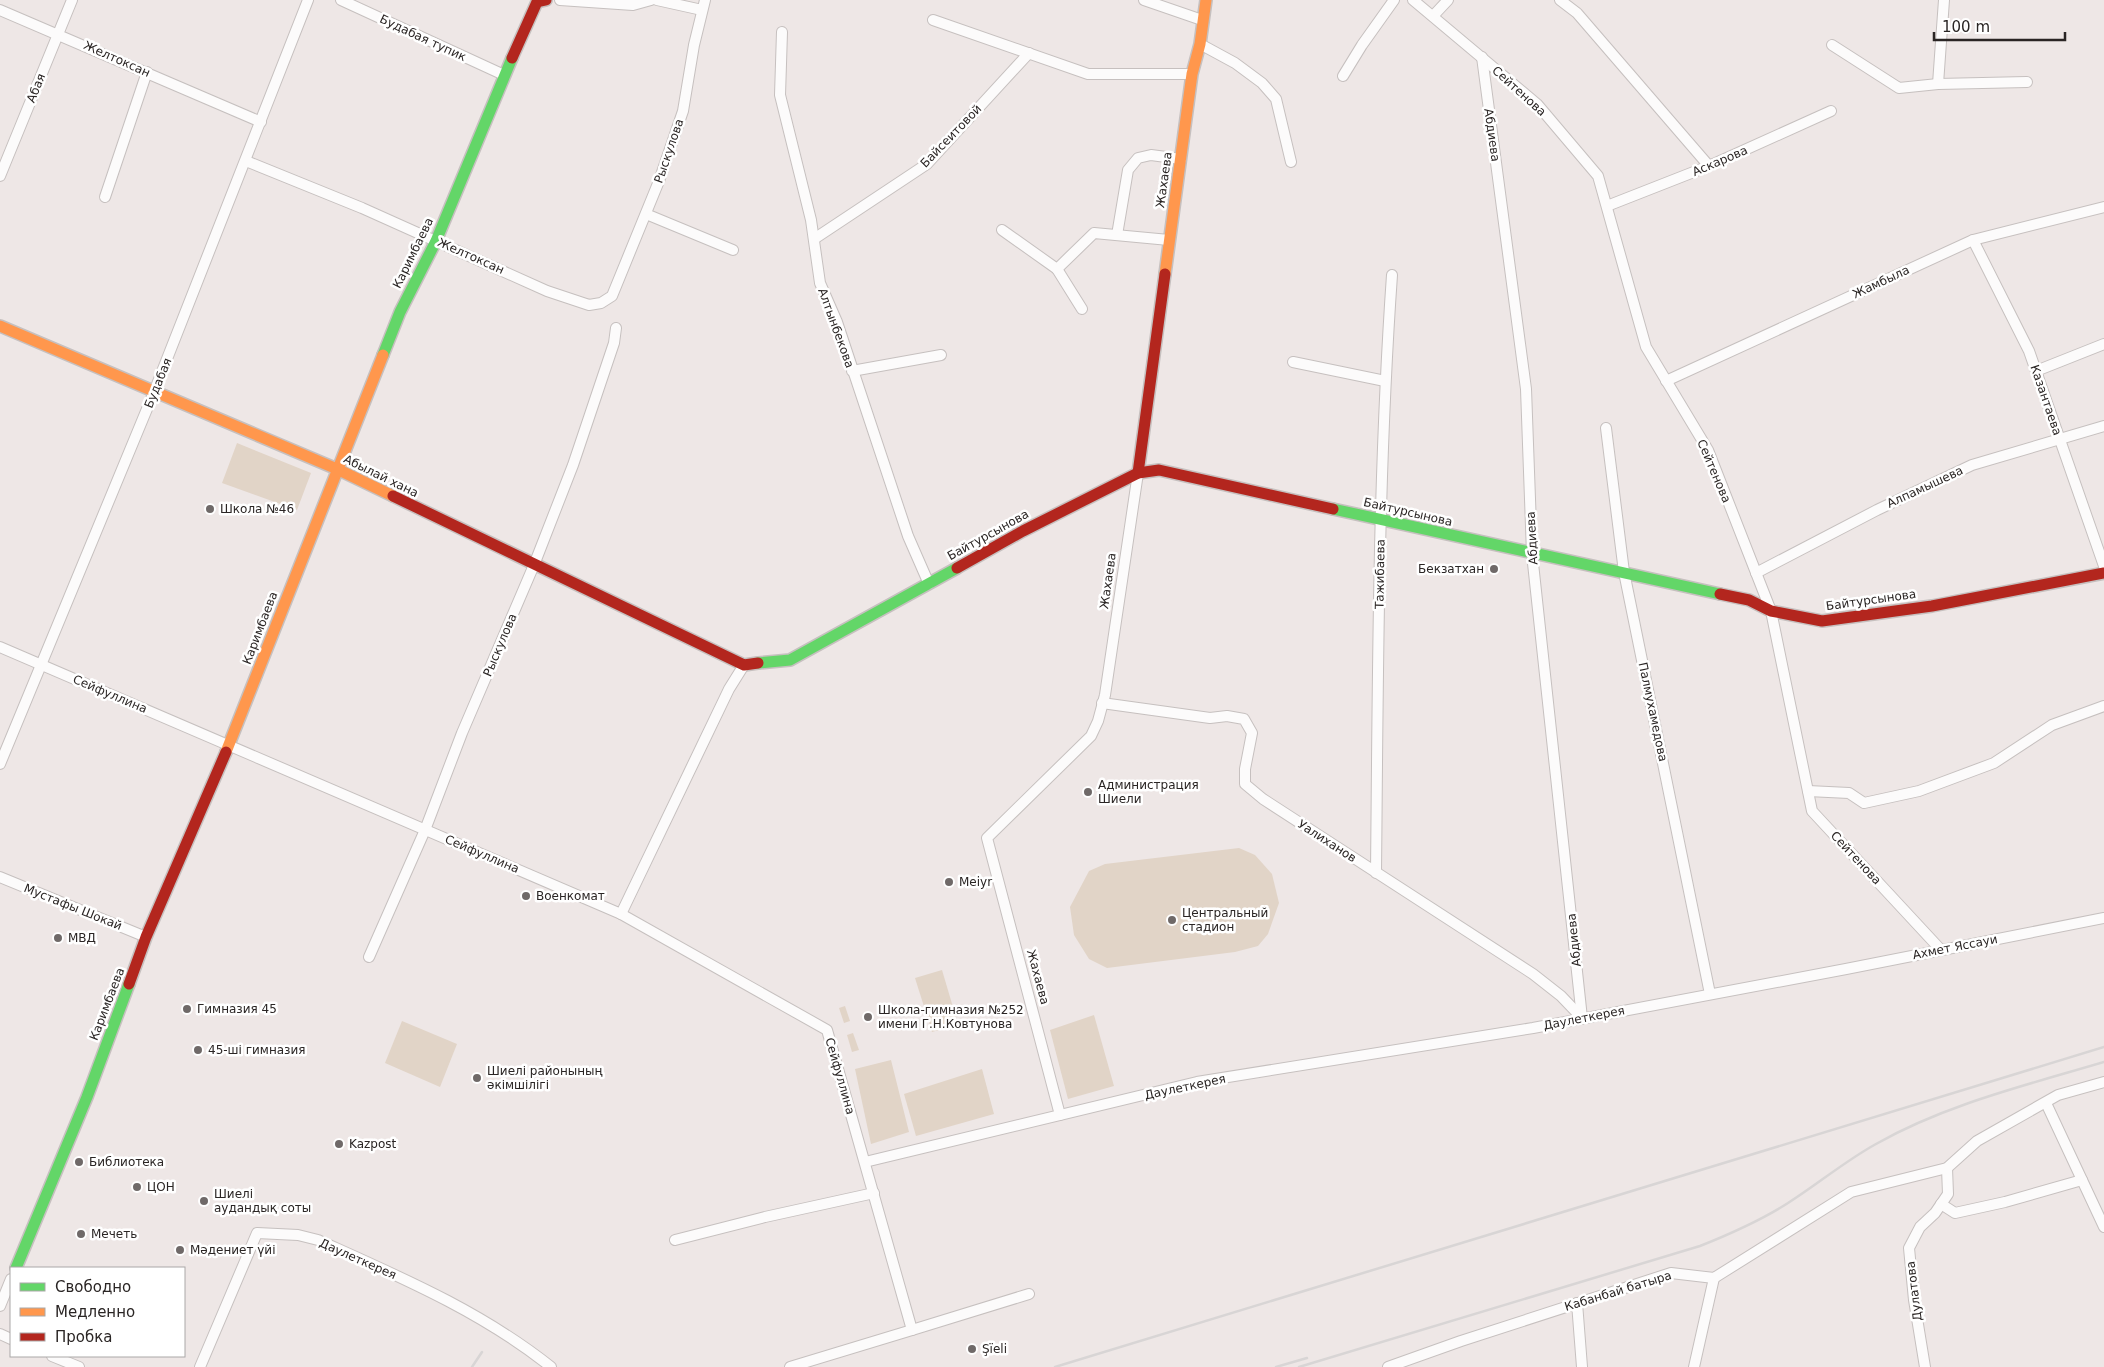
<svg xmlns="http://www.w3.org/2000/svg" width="2104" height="1367" font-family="'DejaVu Sans',sans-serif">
<rect width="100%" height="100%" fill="#eee7e6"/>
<g fill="#e1d4c7">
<polygon points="237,443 311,473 297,510 222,483"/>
<polygon points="1239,848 1255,855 1272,874 1279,903 1268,934 1258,946 1235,952 1107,968 1089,959 1074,935 1070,907 1089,871 1105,864"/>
<polygon points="942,970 958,1024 932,1032 915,978"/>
<polygon points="845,1006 850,1021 844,1023 839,1008"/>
<polygon points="1094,1015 1114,1086 1068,1099 1050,1030"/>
<polygon points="402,1021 457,1044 440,1087 385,1063"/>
<polygon points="853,1033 859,1050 852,1052 847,1035"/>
<polygon points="891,1060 909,1132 871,1144 855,1069"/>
<polygon points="982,1069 994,1114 916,1136 904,1094"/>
</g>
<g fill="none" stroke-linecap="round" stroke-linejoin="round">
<g stroke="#c6c0bf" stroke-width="12">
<g id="street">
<polyline points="341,0 504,75"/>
<polyline points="560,0 633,5 651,0"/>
<polyline points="657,0 702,10"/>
<polyline points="1144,0 1202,20"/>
<polyline points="1413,0 1537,104 1598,176 1646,347 1708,450 1771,611 1812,811 1941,950"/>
<polyline points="1560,0 1577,13 1709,166"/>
<polyline points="0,10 261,122"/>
<polyline points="1433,16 1448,0"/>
<polyline points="933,20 1088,74 1192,74"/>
<polyline points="782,32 780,95 811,220 820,283 837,322 908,536 929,584"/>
<polyline points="1200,44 1235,63 1262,83 1276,99 1291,162"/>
<polyline points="1832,45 1899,88 1938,84 2027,82"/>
<polyline points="1482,57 1526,389 1532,554 1582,1018"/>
<polyline points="1343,76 1362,45 1394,0"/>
<polyline points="1938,84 1944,0"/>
<polyline points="246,161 362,208 547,291 589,305 601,303 612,296 659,181 683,111 694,45 705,0"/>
<polyline points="0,176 72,0"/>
<polyline points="105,197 147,72"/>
<polyline points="1607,206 1709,166 1831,111"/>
<polyline points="646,214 733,250"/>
<polyline points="1002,230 1057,269"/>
<polyline points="1117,235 1128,170 1138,158 1151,155 1181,159"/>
<polyline points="814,239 927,164 1029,53"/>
<polyline points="1973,240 2029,351 2104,566"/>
<polyline points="1082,309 1057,269 1094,233 1169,240"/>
<polyline points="1293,362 1385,381"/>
<polyline points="852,371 941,355"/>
<polyline points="2036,371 2104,344"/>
<polyline points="1666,381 1973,240 2104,207"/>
<polyline points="1606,428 1624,572 1710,994"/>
<polyline points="1756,573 1877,510 1972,465 2104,426"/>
<polyline points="0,647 621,914 827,1030 912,1330 790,1367"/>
<polyline points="1102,703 1210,718 1227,716 1244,719 1252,733 1245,769 1245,784 1263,799 1533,974 1561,996 1582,1018"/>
<polyline points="0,764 154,392 308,0"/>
<polyline points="1808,791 1849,793 1864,803 1919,791 1994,763 2052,725 2104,706"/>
<path d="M1376,873c2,-200 2,-399 16,-598"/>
<polyline points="0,877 146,937"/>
<polyline points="621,914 729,689 744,665"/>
<polyline points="369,957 425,830 462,733 534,565 573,465 614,343 616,328"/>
<polyline points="2046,1103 2104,1227"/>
<polyline points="1060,1115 987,838 1091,736 1098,721 1105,695 1138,473"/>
<polyline points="865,1162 1197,1082 1533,1028 1846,969 2104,918"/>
<polyline points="1941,1204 1955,1213 2005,1202 2082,1180"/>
<polyline points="675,1240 765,1217 874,1193"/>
<polyline points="1577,1303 1582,1367"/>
<polyline points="0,1306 11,1279"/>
<polyline points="912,1330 1029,1294"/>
<polyline points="0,1334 11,1339"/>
<polyline points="52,1356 79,1367"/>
<path d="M200,1367l57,-134 41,2 20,5c80,36 163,71 233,127"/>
<polyline points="1388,1367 1461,1341 1671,1273 1714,1278 1851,1192 1947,1168 1977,1141 2058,1095 2104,1082"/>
<polyline points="1694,1367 1714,1278"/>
<polyline points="1925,1367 1914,1300 1909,1248 1920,1227 1935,1213 1948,1194 1947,1168"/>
</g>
</g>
<g stroke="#c6c0bf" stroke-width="14">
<g id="fast">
<polyline points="383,355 400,312 436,241 512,58"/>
<polyline points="1333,509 1720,594"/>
<polyline points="758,663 790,660 957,568"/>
<polyline points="16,1268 87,1097 129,984"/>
</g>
</g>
<g stroke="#c6c0bf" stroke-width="14">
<g id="slow">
<polyline points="1165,274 1192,74 1200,44 1206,0"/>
<polyline points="0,326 337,469 393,496"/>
<polyline points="226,752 383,355"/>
</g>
</g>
<g stroke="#c6c0bf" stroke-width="14">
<g id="jam">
<polyline points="512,58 537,2 546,0"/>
<polyline points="1138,473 1165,274"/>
<polyline points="393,496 744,665 758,663"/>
<polyline points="957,568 1023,531 1138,473 1159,470 1333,509"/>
<polyline points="1720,594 1749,600 1771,611 1822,621 1932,606 2104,573"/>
<polyline points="129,984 146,937 226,752"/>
</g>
</g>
<use href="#street" stroke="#fcfbfb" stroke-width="10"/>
<use href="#fast" stroke="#63d668" stroke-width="11"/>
<use href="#slow" stroke="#ff974d" stroke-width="11"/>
<use href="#jam" stroke="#b3261e" stroke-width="11"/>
<g stroke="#d8d5d5" stroke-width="2.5">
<polyline points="472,1367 482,1352"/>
<polyline points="1055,1367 2104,1047"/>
<polyline points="1276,1367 1307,1358"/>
<path d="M1299,1367l401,-121c30,-12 60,-25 88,-43 30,-19 57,-42 88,-59 71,-40 151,-59 228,-82"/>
</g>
</g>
<g fill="#6f6968" stroke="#fff" stroke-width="2">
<circle cx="210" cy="509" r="5"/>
<circle cx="1494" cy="569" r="5"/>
<circle cx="1088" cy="792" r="5"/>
<circle cx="949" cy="882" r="5"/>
<circle cx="526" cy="896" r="5"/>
<circle cx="1172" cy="920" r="5"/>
<circle cx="58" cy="938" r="5"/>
<circle cx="187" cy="1009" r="5"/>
<circle cx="868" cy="1017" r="5"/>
<circle cx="198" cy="1050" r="5"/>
<circle cx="477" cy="1078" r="5"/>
<circle cx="339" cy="1144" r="5"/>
<circle cx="79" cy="1162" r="5"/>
<circle cx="137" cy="1187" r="5"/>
<circle cx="204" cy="1201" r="5"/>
<circle cx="81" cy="1234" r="5"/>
<circle cx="180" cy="1250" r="5"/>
<circle cx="972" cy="1349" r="5"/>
</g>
<g text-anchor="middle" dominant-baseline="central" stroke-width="5" stroke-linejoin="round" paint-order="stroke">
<g font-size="12" fill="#2a2524" stroke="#fff">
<text transform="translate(423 38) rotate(25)">Будабая тупик</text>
<text transform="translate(117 59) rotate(24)">Желтоксан</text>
<text transform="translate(36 88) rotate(-68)">Абая</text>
<text transform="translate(1519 91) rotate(42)">Сейтенова</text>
<text transform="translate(1492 135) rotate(82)">Абдиева</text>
<text transform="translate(951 136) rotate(-46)">Байсеитовой</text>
<text transform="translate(669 151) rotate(-71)">Рыскулова</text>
<text transform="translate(1720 161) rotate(-23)">Аскарова</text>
<text transform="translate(1164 180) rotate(-82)">Жахаева</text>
<text transform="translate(413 253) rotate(-64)">Каримбаева</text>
<text transform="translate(471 256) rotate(24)">Желтоксан</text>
<text transform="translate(1881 282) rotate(-25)">Жамбыла</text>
<text transform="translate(836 328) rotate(70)">Алтынбекова</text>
<text transform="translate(158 383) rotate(-68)">Будабая</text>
<text transform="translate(2046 400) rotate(71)">Казантаева</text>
<text transform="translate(1714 471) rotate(67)">Сейтенова</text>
<text transform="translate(381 476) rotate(26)">Абылай хана</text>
<text transform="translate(1925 487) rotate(-25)">Алпамышева</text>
<text transform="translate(1408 512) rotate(13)">Байтурсынова</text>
<text transform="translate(988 535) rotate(-29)">Байтурсынова</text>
<text transform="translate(1532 538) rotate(-93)">Абдиева</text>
<text transform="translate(1380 574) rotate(-89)">Тажибаева</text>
<text transform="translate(1108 581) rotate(-82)">Жахаева</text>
<text transform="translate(1871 600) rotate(-8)">Байтурсынова</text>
<text transform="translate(260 628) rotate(-69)">Каримбаева</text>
<text transform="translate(500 645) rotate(-67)">Рыскулова</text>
<text transform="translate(110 694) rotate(23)">Сейфуллина</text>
<text transform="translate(1653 712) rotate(78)">Палмухамедова</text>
<text transform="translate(1327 841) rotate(33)">Уалиханов</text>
<text transform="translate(482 854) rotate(23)">Сейфуллина</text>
<text transform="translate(1856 858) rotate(47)">Сейтенова</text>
<text transform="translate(73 907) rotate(22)">Мустафы Шокай</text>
<text transform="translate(1574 940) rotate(-96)">Абдиева</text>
<text transform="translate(1955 947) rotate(-11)">Ахмет Яссауи</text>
<text transform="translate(1038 977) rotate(75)">Жахаева</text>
<text transform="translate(107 1004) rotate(-69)">Каримбаева</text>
<text transform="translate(1584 1018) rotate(-11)">Даулеткерея</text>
<text transform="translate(840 1076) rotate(74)">Сейфуллина</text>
<text transform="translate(1185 1087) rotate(-12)">Даулеткерея</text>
<text transform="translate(358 1259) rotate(24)">Даулеткерея</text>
<text transform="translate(1618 1291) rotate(-17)">Кабанбай батыра</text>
<text transform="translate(1914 1291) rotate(-97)">Дулатова</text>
</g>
<g font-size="12" fill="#2a2524" stroke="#fff" text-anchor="start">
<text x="220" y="509">Школа №46</text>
<text x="1484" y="569" text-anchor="end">Бекзатхан</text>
<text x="1098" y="785">Администрация<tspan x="1098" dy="14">Шиели</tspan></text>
<text x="959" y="882">Meiyr</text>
<text x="536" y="896">Военкомат</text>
<text x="1182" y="913">Центральный<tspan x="1182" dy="14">стадион</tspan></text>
<text x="68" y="938">МВД</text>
<text x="197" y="1009">Гимназия 45</text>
<text x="878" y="1010">Школа-гимназия №252<tspan x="878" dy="14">имени Г.Н.Ковтунова</tspan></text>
<text x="208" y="1050">45-ші гимназия</text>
<text x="487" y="1071">Шиелі районының<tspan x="487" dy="14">әкімшілігі</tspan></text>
<text x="349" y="1144">Kazpost</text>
<text x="89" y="1162">Библиотека</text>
<text x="147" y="1187">ЦОН</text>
<text x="214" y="1194">Шиелі<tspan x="214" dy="14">аудандық соты</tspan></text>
<text x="91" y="1234">Мечеть</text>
<text x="190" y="1250">Мәдениет үйі</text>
<text x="982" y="1349">Şïeli</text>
</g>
</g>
<rect x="10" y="1267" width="175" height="90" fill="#ffffff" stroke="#aaa8a7"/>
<rect x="20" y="1283" width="25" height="8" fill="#63d668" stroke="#aaa8a7"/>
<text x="55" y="1292" font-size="15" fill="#2a2524">Свободно</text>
<rect x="20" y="1308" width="25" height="8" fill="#ff974d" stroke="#aaa8a7"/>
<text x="55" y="1317" font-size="15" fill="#2a2524">Медленно</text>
<rect x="20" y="1333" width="25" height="8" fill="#b3261e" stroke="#aaa8a7"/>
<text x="55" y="1342" font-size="15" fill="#2a2524">Пробка</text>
<path d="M1934 32v8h131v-8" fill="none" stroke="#2a2524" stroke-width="2.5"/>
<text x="1942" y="32" font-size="15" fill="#2a2524" stroke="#ffffff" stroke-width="4" paint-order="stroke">100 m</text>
</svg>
